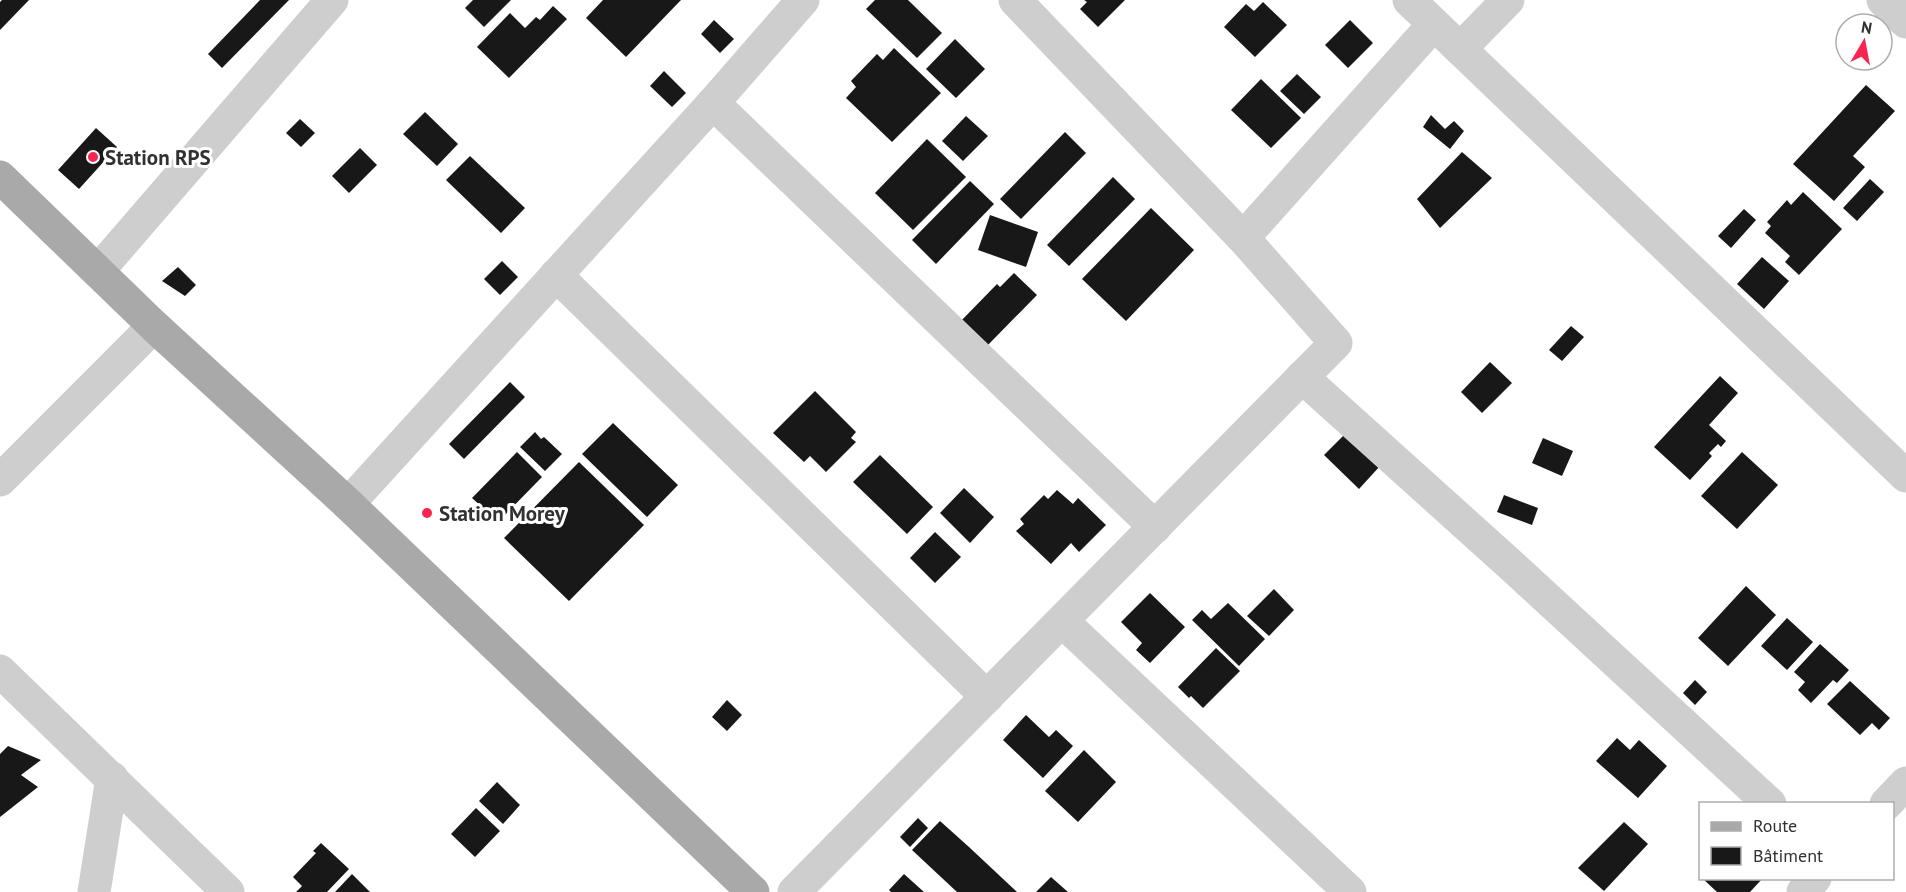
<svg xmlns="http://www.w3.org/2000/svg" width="1906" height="892" font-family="'PT Sans',sans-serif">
<rect width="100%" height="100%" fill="#fff"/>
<g fill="#181818">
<polygon points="2,0 29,0 0,30 0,2"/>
<polygon points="260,0 289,0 222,68 208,54"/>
<polygon points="473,0 511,0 484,27 465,8"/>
<polygon points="603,0 681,0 626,57 586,18"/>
<polygon points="875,0 908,0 942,33 917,58 866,9"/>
<polygon points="1084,0 1125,0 1098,27 1080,9 1087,2"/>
<polygon points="1263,2 1287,25 1255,57 1224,27 1246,4 1254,11"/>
<polygon points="553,6 567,19 509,78 477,47 510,13 525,28 536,17 540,20"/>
<polygon points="714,20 734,39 720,53 701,34"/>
<polygon points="1350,20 1373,43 1348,68 1325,45"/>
<polygon points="955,39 985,69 956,98 926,69"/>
<polygon points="894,48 941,93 892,142 846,98 856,87 851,81 877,54 883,60"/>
<polygon points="664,71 686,93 672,107 650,86"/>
<polygon points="1297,74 1321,97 1304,114 1280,91"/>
<polygon points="1261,79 1301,118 1271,148 1231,110"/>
<polygon points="1866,85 1895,111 1853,156 1865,167 1834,201 1793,164"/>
<polygon points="425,112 458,144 437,166 403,134"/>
<polygon points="1431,115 1445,129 1454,121 1464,131 1450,149 1423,127"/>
<polygon points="966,116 988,136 963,161 942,141"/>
<polygon points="300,119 315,133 301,147 286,133"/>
<polygon points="96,128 117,147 79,189 58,170"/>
<polygon points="1065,132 1086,153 1021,219 1000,199"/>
<polygon points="927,139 966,177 913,230 875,193"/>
<polygon points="360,148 377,165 349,193 332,176"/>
<polygon points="1462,152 1492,178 1440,228 1417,199"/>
<polygon points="470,156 525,208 501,233 446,180"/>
<polygon points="1113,177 1135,199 1069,266 1047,245"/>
<polygon points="1870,179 1884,192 1857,221 1843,208"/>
<polygon points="970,181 994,204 936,264 912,240"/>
<polygon points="1803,192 1842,229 1799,275 1785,262 1790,256 1765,233 1771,226 1767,222 1787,200 1791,205"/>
<polygon points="1151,208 1194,250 1126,321 1082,279"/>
<polygon points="1744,209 1756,220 1731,248 1718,236"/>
<polygon points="990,215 1038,232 1026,267 978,250"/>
<polygon points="1762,257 1789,281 1764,309 1737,284"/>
<polygon points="502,261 518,277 500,295 484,279"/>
<polygon points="178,267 196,285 185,296 162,281"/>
<polygon points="1014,273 1037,295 985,348 959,323 997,284 1000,287"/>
<polygon points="1571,326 1584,337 1562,361 1549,350"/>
<polygon points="1490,362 1512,383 1482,413 1461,392"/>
<polygon points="1720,376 1738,393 1709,425 1726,441 1721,447 1718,444 1709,453 1712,456 1690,480 1654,447"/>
<polygon points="510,382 525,397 464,459 449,444"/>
<polygon points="815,391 856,432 851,438 856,442 826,472 810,456 804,462 773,433"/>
<polygon points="613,423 678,485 647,517 582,454"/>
<polygon points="535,432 541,439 544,437 562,454 545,471 520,447"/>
<polygon points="1346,433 1380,466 1359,489 1324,455"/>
<polygon points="1543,438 1573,451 1562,476 1532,463"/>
<polygon points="517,452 542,477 498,522 472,498"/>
<polygon points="1742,452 1778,485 1737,529 1701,496"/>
<polygon points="880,455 933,507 907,534 853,482"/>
<polygon points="579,462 644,525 569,601 504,538"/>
<polygon points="964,488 994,517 970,543 940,513"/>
<polygon points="1057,490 1073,504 1078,498 1106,525 1079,552 1071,543 1051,564 1016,531 1024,524 1020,519 1044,495 1048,499"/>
<polygon points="1504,495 1538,508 1532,525 1497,512"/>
<polygon points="935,532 961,557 935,583 910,558"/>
<polygon points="1746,586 1776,615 1728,666 1698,638"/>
<polygon points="1274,589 1294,610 1269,636 1247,616"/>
<polygon points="1150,593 1185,627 1150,663 1136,650 1142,643 1121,622"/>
<polygon points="1228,603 1265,639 1239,666 1192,620 1202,610 1211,619"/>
<polygon points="1787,618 1813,642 1787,670 1761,646"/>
<polygon points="1820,644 1849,670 1837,683 1833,680 1811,703 1798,690 1805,682 1794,672"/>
<polygon points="1216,648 1240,671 1203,708 1191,696 1189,698 1178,687"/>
<polygon points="1695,680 1707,692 1695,705 1683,693"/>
<polygon points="1850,681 1890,718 1879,730 1872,723 1860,735 1827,704"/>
<polygon points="727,700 742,715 727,731 712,717"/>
<polygon points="1026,715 1049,737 1056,730 1073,746 1043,778 1003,740"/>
<polygon points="1617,738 1630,750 1639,740 1667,766 1638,798 1596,761"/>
<polygon points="8,746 41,760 21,775 38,787 0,817 0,754"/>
<polygon points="1084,750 1116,782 1078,822 1045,791"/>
<polygon points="497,782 520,805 503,824 479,801"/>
<polygon points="476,808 500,831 475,857 451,834"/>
<polygon points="918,818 928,828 910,847 900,837"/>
<polygon points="940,821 969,847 1017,892 957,892 912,850"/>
<polygon points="1624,822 1648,844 1604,891 1578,868"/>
<polygon points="321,843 349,869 327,892 296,892 302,886 293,877 316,853 313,851"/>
<polygon points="352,874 370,892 335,892"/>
<polygon points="904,874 924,892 891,892 889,890"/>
<polygon points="1051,877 1068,892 1036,892"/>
<polygon points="1702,878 1763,878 1750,892 1717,892"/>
</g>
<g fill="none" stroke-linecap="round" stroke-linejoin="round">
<g stroke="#cecece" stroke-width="33">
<polyline points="1409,0 1906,476"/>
<polyline points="1883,0 1906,22"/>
<polyline points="1460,49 1508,0"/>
<polyline points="713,103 1155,527"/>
<polyline points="1243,238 1434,24"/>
<polyline points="98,271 332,0"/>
<polyline points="556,275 987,697"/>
<polyline points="1302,377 1513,567 1770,804"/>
<polyline points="0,480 154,326"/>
<polyline points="348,504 713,103 803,0"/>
<polyline points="1062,621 1350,892"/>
<polyline points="0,671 228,892"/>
<polyline points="1886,804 1906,783"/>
<polyline points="94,892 112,778"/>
<polyline points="794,892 1336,343 1243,238 1015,0"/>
<polyline points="1803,892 1815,878"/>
</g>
<polyline stroke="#a9a9a9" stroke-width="33" points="0,177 154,326 348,504 753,892"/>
</g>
<g fill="#f7254f" stroke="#fff" stroke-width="2">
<circle cx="93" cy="157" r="6"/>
<circle cx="427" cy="513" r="6"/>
</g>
<g text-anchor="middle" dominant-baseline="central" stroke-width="6" stroke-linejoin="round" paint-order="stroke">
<g font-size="21" font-weight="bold" fill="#313131" stroke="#fff" text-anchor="start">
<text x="105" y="157">Station RPS</text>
<text x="439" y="513">Station Morey</text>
</g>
</g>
<rect x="1699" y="802" width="195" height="78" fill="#ffffff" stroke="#adadad" stroke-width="1.5"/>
<rect x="1711" y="822" width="30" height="9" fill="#a9a9a9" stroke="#adadad" stroke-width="1.5"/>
<text x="1753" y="832" font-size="18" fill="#313131">Route</text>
<rect x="1711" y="847" width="30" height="18" fill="#181818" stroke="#adadad" stroke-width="1.5"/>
<text x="1753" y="862" font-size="18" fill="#313131">Bâtiment</text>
<g transform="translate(1864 42) rotate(10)"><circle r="28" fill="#ffffff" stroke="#adadad" stroke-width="1.5"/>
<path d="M0-4.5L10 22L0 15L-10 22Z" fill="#f7254f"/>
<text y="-9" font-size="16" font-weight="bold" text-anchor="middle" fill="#313131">N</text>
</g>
</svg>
